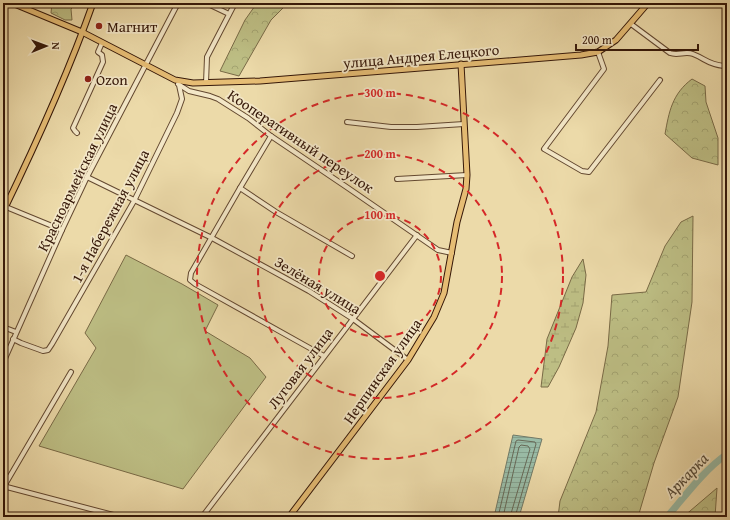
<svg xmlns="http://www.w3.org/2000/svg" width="730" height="520" font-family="'Gentium Book Plus',serif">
<defs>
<pattern id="forest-crowns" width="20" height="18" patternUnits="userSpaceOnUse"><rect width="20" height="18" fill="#bdbe84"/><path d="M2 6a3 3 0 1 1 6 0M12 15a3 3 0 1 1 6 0" fill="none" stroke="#a3a370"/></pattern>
<pattern id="wetland-marsh" width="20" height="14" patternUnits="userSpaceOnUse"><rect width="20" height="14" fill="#bdbe84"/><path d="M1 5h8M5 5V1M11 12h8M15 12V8" fill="none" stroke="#a3a370"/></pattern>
<pattern id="water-rules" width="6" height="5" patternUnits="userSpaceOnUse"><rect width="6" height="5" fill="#99bba6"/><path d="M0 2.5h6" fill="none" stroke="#84a08d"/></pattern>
</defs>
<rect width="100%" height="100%" fill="#ecdaa9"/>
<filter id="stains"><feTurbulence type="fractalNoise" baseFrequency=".005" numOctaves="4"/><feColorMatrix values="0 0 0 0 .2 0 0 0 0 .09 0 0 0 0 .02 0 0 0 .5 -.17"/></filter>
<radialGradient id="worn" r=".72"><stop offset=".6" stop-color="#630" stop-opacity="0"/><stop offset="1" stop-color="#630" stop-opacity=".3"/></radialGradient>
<polygon fill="#bdbe84" stroke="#796a46" points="126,255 182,284 218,305 205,331 250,358 266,377 183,489 39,446 96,348 85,333"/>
<g fill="url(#forest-crowns)" stroke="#796a46">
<polygon points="52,3 77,3 71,9 72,20 65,20 51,13"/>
<polygon points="257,3 288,3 271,20 239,76 220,71 245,20"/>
<path d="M692,79l13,7 1,16 12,36v27l-26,-7 -27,-24c4,-22 7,-40 27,-55z"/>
<polygon points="693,216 692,302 678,397 654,463 638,517 558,517 560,501 596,412 608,346 612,295 646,292 665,246 681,222"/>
<polygon points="717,488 715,517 683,517"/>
</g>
<polygon fill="url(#wetland-marsh)" stroke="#796a46" points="583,259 586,275 583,303 576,328 559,367 548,387 541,387 547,339 572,277"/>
<polygon fill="url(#water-rules)" stroke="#717967" points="513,435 542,439 519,517 494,517"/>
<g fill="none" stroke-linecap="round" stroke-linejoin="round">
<g stroke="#676957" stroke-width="1">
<polyline points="498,517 516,441 518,440 535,442 536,444 515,517"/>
<polyline points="503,517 519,447 521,445 528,446 530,449 510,517"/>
</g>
<path stroke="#99bba6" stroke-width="7" d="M667,517c19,-22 36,-46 60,-63"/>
<g stroke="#634830" stroke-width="6">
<g id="minor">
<polyline points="206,3 229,14"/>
<path d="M631,24l39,29c8,3 15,-2 23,1 13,5 14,10 31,12l3,-3"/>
<polyline points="598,52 604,69 544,149 582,171 589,172 660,80"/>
<polyline points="206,83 207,57 235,3"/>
<polyline points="178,84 189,91 210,96 218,99 248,118 271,136 348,188 438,250 452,253"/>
<polyline points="347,122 391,127 417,127 464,124"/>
<polyline points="77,133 75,131 73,128 103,62 102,55 98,52 102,43"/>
<polyline points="271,136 240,188 191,273 190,280 195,284 324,356"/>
<polyline points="87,177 212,238 309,291 353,319 408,360"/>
<polyline points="397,179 467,175"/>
<polyline points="240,188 276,212 352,256"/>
<polyline points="6,207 62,230"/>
<polyline points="3,327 16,332"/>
<polyline points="13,339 21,343 43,351 48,350 52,344 134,201 177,113 182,99 179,85"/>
<polyline points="3,363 62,230 87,177 178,3"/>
<polyline points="3,486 121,517"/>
<polyline points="3,488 71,372"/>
<polyline points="202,517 417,235"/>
</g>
</g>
<g stroke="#351708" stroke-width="7">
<g id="major">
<polyline points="12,3 82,32 175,80 193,83 260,81 581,55 598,52 616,40 648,3"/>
<path d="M3,212c33,-68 65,-138 90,-209"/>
<polyline points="289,517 408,360 434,317 444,293 457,222 466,189 467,175 461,64"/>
</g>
</g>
<use href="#minor" stroke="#f3e7c7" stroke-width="4"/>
<use href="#major" stroke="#e6bd74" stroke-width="5"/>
</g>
<g fill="none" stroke="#d62828" stroke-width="2" stroke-dasharray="7 5">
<circle cx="380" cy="276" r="61"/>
<circle cx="380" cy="276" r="122"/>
<circle cx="380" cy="276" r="183"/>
</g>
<g fill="#8f2418" stroke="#f3e7c7" stroke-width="1.5">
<circle cx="99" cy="26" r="4"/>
<circle cx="88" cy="79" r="4"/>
</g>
<g text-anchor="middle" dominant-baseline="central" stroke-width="3.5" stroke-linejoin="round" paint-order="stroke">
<g font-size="15" fill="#351708" stroke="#f3e7c7" text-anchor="start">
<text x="107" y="26">Магнит</text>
<text x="96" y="79">Ozon</text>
</g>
<g font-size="15" fill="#351708" stroke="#f3e7c7">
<text transform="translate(421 56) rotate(-5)">улица Андрея Елецкого</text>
<text transform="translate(301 141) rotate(34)">Кооперативный переулок</text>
<text transform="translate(77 177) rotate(-64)">Красноармейская улица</text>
<text transform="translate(110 216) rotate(-62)">1-я Набережная улица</text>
<text transform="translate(318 285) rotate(31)">Зелёная улица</text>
<text transform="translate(300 368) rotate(-53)">Луговая улица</text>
<text transform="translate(382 371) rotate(-55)">Нерпинская улица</text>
</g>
<g font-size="16" font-style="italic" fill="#534837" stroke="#f3e7c7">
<text transform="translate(686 475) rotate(-46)">Аркарка</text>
</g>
</g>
<circle cx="380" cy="276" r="6" fill="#d62828" stroke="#f3e7c7" stroke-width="2"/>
<g font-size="12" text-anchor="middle" font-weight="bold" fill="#d62828" stroke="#f3e7c7" stroke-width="3.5" stroke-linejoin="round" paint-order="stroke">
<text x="380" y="97">300 m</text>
<text x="380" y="158">200 m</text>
<text x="380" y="219">100 m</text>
</g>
<rect width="730" height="520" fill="none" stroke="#ecdaa9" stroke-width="16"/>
<rect x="4" y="4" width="722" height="512" fill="none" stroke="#351708" stroke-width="2"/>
<rect x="8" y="8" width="714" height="504" fill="none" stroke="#351708"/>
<g transform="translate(46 46) rotate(89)" stroke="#f3e7c7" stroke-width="3" paint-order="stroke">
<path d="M0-3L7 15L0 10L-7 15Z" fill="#351708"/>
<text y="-6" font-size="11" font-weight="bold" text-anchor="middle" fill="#351708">N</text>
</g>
<path d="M576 44v6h122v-6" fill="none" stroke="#351708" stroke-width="2"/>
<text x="582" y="44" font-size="12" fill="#351708" stroke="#f3e7c7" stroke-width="3" paint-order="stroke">200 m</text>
<rect width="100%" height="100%" filter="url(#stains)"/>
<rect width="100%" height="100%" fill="url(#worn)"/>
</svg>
